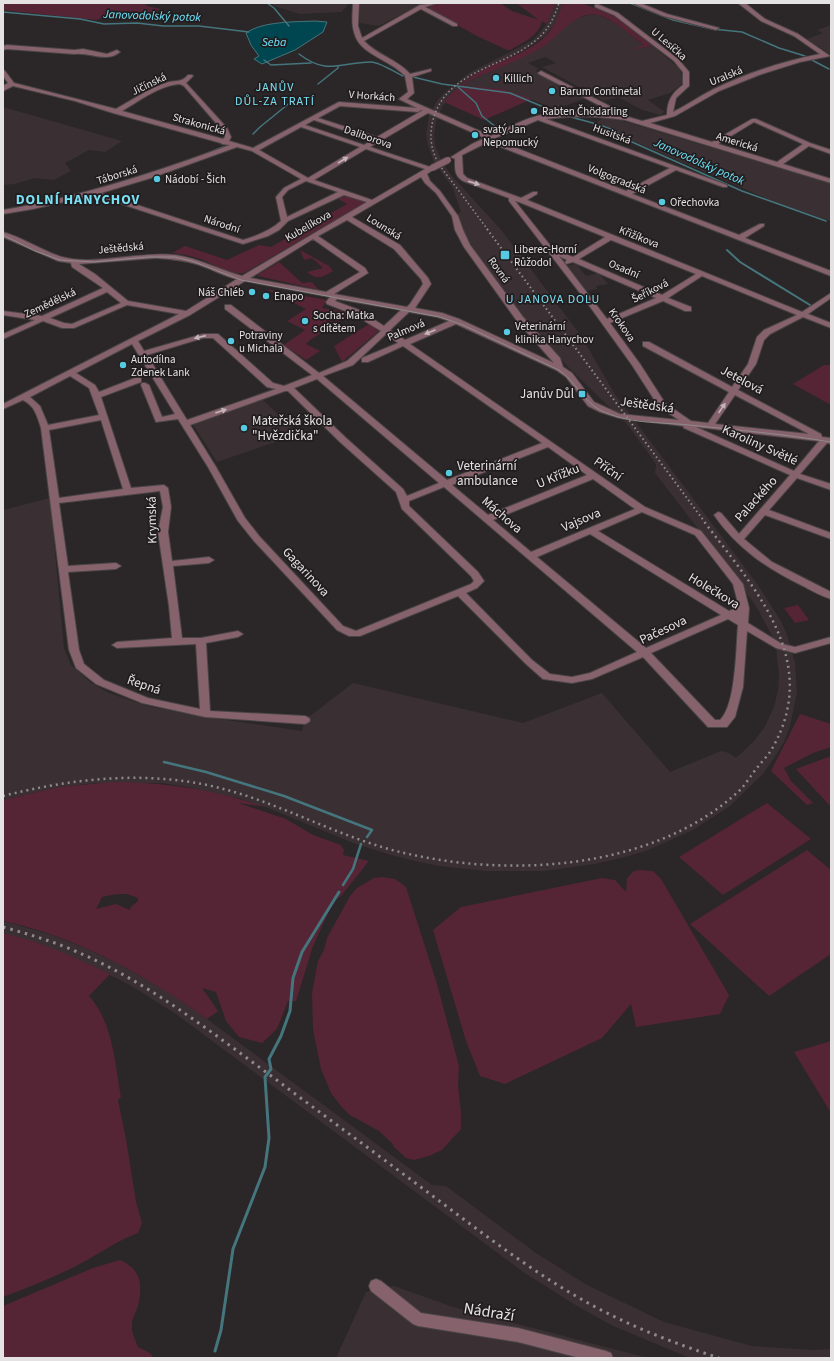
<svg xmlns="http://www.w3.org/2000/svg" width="834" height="1361" font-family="'Source Sans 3',sans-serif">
<rect width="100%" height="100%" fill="#2b2627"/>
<g fill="#3a3033">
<polygon points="270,3 349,3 342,12 300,14 277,7"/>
<polygon points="360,3 431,3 414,8 379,26 360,23"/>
<polygon points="556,3 563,3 554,25 545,36 523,51 475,74 459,86 450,95 437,116 434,135 435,145 442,162 452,176 502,231 582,337 614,393 758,585 781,621 787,635 795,662 797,692 790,726 784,742 774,758 763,774 730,806 693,830 646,851 621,858 595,864 544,871 486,871 439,866 415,861 391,855 353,843 266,807 238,798 187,787 161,783 96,783 59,787 3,800 3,510 50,498 64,648 71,665 91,683 109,693 147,706 198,716 302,731 305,720 353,683 523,723 602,693 670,772 721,751 729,753 736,758 754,741 764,728 774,707 778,690 779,674 776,647 772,636 756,606 723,561 655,473 656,464 627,424 570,369 525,320 464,235 458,214 461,212 453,188 434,162 428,145 426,135 429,116 437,101 443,94 469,73 533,40 547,24"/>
<polygon points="590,15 599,15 615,23 645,46 635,49 653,46 679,68 683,77 682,84 670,93 648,100 665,112 660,115 642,110 618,97 604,101 542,67 556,63 545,57 528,63 539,69 536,70 538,73 559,83 556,85 586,98 557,109 502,89 464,87 469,81 519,59 578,18"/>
<polygon points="831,25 831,55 807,39 823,33 817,30"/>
<polygon points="3,107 122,141 105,152 89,150 65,163 71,171 54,180 34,178 15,184 3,185"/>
<polygon points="603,118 619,120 831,183 831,221 782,205 633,141 591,126"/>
<polygon points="576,264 586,276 599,273 608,284 596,286 597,289 586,291 565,266"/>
<polygon points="259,400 263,400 299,434 217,462 192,423"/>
<polygon points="3,921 49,934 85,948 119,964 165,990 207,1019 432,1185 446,1186 536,1253 587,1285 664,1322 752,1346 814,1350 831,1349 831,1358 690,1358 613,1326 577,1306 523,1272 176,1014 130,985 77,959 41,945 3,933"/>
<polygon points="394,1286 453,1307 648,1358 336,1358 366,1292"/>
</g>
<g fill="#552536" fill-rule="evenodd">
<polygon points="3,3 144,3 147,6 161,9 145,16 109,15 96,20 3,10"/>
<path d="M436,3h64l12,8 27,9 -23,-17h40l-9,21 -5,-3c-3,15 -20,22 -32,29h-3l-30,-14 -47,-26 -1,-5z"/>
<path d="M563,3h19l32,13 39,30 -24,4 15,-5c-10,-7 -34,-28 -46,-30 -22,-4 -36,18 -51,29 -23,16 -53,25 -78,37l-5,5 38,3 30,10 -48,21 -40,-18c12,-14 25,-25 40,-33 22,-11 50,-18 66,-38 6,-8 9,-19 13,-28z"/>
<path d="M346,196l21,6 -123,71c-13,3 -36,-13 -50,-16 -7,-2 -15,-3 -22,-4l13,-7 42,14 32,-15 12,2 76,-43 -9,-5z"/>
<path d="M300,250l29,16 4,5c-10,6 -16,10 -26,1l16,-4 -11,-10 -8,2z"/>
<polygon points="279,262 302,283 312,282 319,290 258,276 259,274"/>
<polygon points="266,289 327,300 322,308 340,311 346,308 354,312 310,340 306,344 320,351 306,360 284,345 305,330 287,321 306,309"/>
<polygon points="369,324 379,331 342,362 334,346"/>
<polygon points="824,365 831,365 831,405 793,384"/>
<polygon points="798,605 809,620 795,623 784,608"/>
<polygon points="800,714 831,724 831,747 813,753 784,768 791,781 813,803 807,805 771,771"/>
<polygon points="831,756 831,807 796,769"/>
<path d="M113,782c57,1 98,7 153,25l-28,-4 48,16 27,16 28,10 3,5 -1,5 26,6 -28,35 -8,6 -20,44 -17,55h-8l-11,28 -15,14 -23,-6 -13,-16 -10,-29 -14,-4 16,23 -11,8c-62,-44 -129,-82 -204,-98v-121l56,-13zM117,894h10l11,4v3l-7,6 -1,3 -14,-6 -20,5 6,-12z"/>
<polygon points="767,803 811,839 723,895 679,857"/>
<polygon points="807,850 831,870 831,954 769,996 690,924"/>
<polygon points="640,870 653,871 661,879 729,995 720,1014 636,1027 631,1004 602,1038 505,1084 480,1076 466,1041 433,930 461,907 602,878 615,880 626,892 627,878 634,871"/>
<polygon points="383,877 395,879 406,887 437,984 459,1066 458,1085 461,1113 461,1129 442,1150 429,1156 414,1160 406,1158 394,1147 392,1143 379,1131 350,1115 341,1106 331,1093 321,1069 313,1029 312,993 318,961 324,950 327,938 350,896 357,888 374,878"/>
<path d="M3,933c37,8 73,25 107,41l-21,22c24,26 26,68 32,101l-3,3 8,39 10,63 6,21 -4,10c-19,7 -33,17 -51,27 -26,15 -56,26 -84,37z"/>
<polygon points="831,1041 831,1113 794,1052"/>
<path d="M120,1260c21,9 23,25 18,46 -2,6 -6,12 -6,18 -1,8 3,16 6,23l12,6 4,5h-151v-52l90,-38z"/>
</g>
<path fill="#004651" stroke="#45757d" d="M315,21l12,1 -4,10 -28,18 -33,14 -8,-5 5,-3 -8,-11 -5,-12c17,-12 49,-11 69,-12z"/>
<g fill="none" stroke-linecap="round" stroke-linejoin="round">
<g stroke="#45757d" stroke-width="1.5">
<polyline points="267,3 274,8 289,26"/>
<polyline points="630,3 673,20 712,29 742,32 779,48 805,56"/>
<polyline points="3,12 80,19 104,24 137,23 163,26 199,26 249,32"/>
<path d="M299,54c29,22 41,8 72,8 8,0 24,10 32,14"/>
<polyline points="810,59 829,69"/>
<polyline points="264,60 271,65 311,63"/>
<polyline points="413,77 442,84 510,93 558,113"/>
<polyline points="318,84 338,68 338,66"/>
<polyline points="458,87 476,103 482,116 496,127"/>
<path d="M568,116c22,7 46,10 64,26l110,49 84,30"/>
<polyline points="253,134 260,127 292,101"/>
<polyline points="195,158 223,147"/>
</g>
<polyline stroke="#45757d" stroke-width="2" points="727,250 740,262 810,305"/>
<g stroke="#45757d" stroke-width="2.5">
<polyline points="164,762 206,772 284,796 372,830 367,837"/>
<polyline points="343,885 353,869 361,844"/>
</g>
<polyline stroke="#45757d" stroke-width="3" points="215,1351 221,1330 233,1249 265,1167 269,1138 265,1077 271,1069 269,1059 281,1036 290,1011 293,978 302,952 339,892"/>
<g stroke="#494445" stroke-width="2">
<g id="minor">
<path d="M353,3h6l-1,23 4,12 58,-33 17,-2 -12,4 32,17v2h-4l-32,-17 -57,32c13,14 33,18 46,33l21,-5v2l-19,6 2,16 -7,6 84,37c15,-7 30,-16 46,-20 23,-6 57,-5 81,-1l-79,-41 -1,-1 3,-2 84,43v2l17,5 25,-6c0,-14 5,-22 16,-30v-13l-9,-11 -60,-46 -19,-8v-2l2,-1 21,9 60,46 11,13v14l-13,12 -3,14c14,-7 27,-16 41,-23 33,-16 70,-28 106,-35l-26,-18 -33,-15 -23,-18h7l20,16 33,15 32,22 -30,6 -41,13 -40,16 -44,25 -25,7 62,19 40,-23h4l54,24 21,7v4l-22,-8 -26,18 48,15v4l-206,-63c-26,-4 -53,-5 -79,-1l181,66v2h-4l-47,-17 -44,24 107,41 21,-11h4v2l-19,12 86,33v5l-343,-134 -26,13 1,19 4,4 54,20 12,-6h4v2l-10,6 275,112 29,-19v5l-23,16 23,9v5l-28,-11 -33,17 -6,6 -8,24 -18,26 83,44 1,3 9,1v6l-4,-1 -27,31 31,10v6l-34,-12 -28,32 62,23v6l-66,-24 -21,24 28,23 59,30v7c-10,-3 -19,-8 -28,-13 -37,-18 -66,-38 -89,-71l4,-3 3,1 18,21 51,-59 -106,-47 -1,-2 -64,-8 -19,-6 -12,-6 -22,-29 -10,-7 -100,-46 -46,20 235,163 56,24 42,53 6,24 -1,15 34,21 13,3 36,-10v6l-36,10 -19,-5 -29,-17 -4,56 -8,30 -8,10h-19l-65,-70 -51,22 -20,4 -29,-4 -17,-15 -68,-68 -98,40h-11l-12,-6 -83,-89 -16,-20 -30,-54 -30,-48 -22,3 -15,-37 1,-2h3l4,2 13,32 13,-3 -43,-70 -56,29 19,12 4,7 36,-14h6v4l-40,15 30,91 33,-3 4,3 3,19 -3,25 4,29 37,-4 5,3 -5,3 -36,3 9,72h19l37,-7 5,3 -5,3 -32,6 4,68 95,5 4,2 1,2 -1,2 -4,2 -100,-7 -63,-14 -46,-19 -20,-16 -7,-18 -28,-222c-4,-12 -6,-22 -18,-28l-20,9v-5l176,-90 -52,-9 -53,23h-12l-19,-7 -40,18v-5l32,-14 -32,-5v-4l39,5 61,-28 -31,-21 -1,-4 -13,-2 -55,-24v-5c21,6 39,19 59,25 33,9 78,-6 113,-2 24,3 44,15 67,21l125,-74 -23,-7 -56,26 -9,9 -11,6 -25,8 -149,-49 -61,14 -30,5v-4c78,-13 153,-38 227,-65l-8,-1 -1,-1 -108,-30 -38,-12 -62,-15 -10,5v-5l5,-3 -5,-7v-6l2,1 9,12 102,26c16,-9 32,-20 50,-26 8,-3 16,0 22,-8h4l1,1 -7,7 41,45 4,9 -2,4 24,7 86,-46 78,6 -18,-9 9,-7 -3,-16c-15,-17 -46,-21 -51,-44 -3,-10 -1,-20 -1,-29zM180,84l4,2 38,44 3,7 -2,2 -101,-28c17,-10 38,-26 58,-27zM340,106l78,6 3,-2h2l-46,27 -59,-19zM428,113l57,25 -13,6 -21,13 4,2c0,9 -1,17 8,22l46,17v3l74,96 49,68 27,42 20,13 -59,-6 -26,-12 -22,-29 -9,-6 -3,-9 -37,-41 -53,-72 -7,-15 -5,-14 -18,-25 -10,-10 -3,-7 7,-5v-2h-4l-60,-20zM314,120l58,20 -8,5 -59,-20zM538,120l132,48 -44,23 -133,-52zM754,122l49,22 -26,18 -59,-18zM301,127l59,20 -52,31 -49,-28zM237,147l15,4 49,28 -17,9 -8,9 5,24c-10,9 -24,15 -38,19l-142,-47 50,-15zM366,149l59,20 -53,31 -58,-20zM421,177l4,6 11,10 16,23 3,14 9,17 53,74 37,42 -95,-44 -17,-6 -27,-5 16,-24 -3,-6 -28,-33 -48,-28zM306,181l32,11 -51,25 -5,-20 6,-7zM515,201l4,1 86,35 -32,20 -20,-8zM347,220l47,29 27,30 2,5 -13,20 -3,3 -73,-13 34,-21 -3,-5 -47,-32zM313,239l47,33 -34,20 -76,-14zM611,240l85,34 -34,21 -83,-36zM559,256l8,4 -2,2 1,2 7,-2 83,36 -49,21zM156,258c14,1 27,2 40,6 14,4 27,12 41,15l-51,32 -58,-10 -33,-27 -16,-10zM702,276l95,39 -33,15 -7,7 -9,27 -16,23 -83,-45h-6v4l86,46 -21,31 -17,-2 -26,-18 -25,-39 -30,-41 53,-22 22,10h6v-4l-23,-9zM245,281l85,16 -4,5 1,2 26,10 28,17 -34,30 -28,12 -88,-68h-6v4l87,66 -28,11 -11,-3 -55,-49h-15l-59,17 -6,-10 52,-26zM107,292l14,11 -49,21 -8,-1 -14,-5zM337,299l64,11 -17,16 -25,-16 -24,-9zM409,312l28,5 12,4 -44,19 -15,-10zM386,334l12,9 -36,15v4h6l35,-16 139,97 -95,37 -124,-104 30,-11zM203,338h10l54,49 9,2 -89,31 -40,-65zM70,376l19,12 10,27 -51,10 -8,-19 -10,-9zM317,379l122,104 -32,13 -4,-7 -57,-51 -52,-50zM285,391h3l52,51 56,50 6,17 69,67 3,5 -3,3 -115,47 -13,-5 -83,-89 -15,-19 -29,-51 -26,-42zM735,395l74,39 -94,-10zM101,420l22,69 -64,9 -10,-68zM696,427l113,13 10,1 -25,30zM548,447l39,28 -99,40 -36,-30zM593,479l42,30 -104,43 -38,-32zM444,487l193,165 -47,21 -18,4 -22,-3 -18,-14 -66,-67 11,-5 7,-7 -6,-9 -69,-66v-5zM160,491l3,16 -5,25 11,74 3,32 -55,4 -5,3 5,3 79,-4 4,65 -52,-11 -44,-18 -20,-16 -5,-14 -11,-78 48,-3 5,-3 -5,-3 -48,3 -9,-63zM642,512l53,23 38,49 6,23 -10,4 -131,-80zM590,534l131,81 -75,33 -109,-91zM728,619l10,6c-2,23 -2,80 -18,95h-5l-64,-67z"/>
<polygon points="632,3 640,3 667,14 719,28 716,30 663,16"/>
<path d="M7,45l67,5 9,-1 24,5 10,-4 3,2c-13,11 -30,0 -46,2l-67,-5 -4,1v-4z"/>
<polygon points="376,1279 381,1281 421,1313 518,1328 606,1351 611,1353 613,1358 580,1358 518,1342 418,1326 413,1324 371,1291 369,1286 371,1281"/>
</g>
</g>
<use href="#minor" fill="#86626d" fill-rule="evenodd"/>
<path stroke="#8f8b8c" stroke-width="1" d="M3,235l32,16 25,9 34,2 54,-5h27l17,4 49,19 199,37 23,8 96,45c16,11 24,31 41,40 27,14 60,12 89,15 48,5 95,9 142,17"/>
<path stroke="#8f8b8c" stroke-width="1.5" stroke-dasharray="1.5 2.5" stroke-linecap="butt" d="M488,230c-12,-16 -23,-31 -35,-47 -6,-8 -14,-17 -18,-27 -5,-12 -5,-24 -2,-36 13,-49 69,-52 102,-79 13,-10 19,-23 24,-38"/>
<polyline stroke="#8f8b8c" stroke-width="2" stroke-dasharray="1.5 3" stroke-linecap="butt" points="487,229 704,521"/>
<path stroke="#8f8b8c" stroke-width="2.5" stroke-dasharray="2 4" stroke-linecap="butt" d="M3,796c67,-17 136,-25 204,-11 66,14 124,49 189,66 110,28 258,20 344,-61 6,-6 11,-15 17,-22 5,-7 12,-13 16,-21 49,-88 -20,-160 -70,-227"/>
<path stroke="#8f8b8c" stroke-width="3" stroke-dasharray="2.5 5" stroke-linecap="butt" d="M3,927c25,7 49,14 72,24 73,31 136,81 199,127 53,40 107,79 160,119 55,41 110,84 171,115 37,19 75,33 114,46"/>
<g stroke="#494445" stroke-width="8" stroke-linecap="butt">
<polyline id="minor-bridge" points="432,168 448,160"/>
</g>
<use href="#minor-bridge" stroke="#86626d" stroke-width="6"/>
</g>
<defs><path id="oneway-solid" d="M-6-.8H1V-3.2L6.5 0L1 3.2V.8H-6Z"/></defs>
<g fill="#c4b5ba">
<use href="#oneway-solid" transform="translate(343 160) rotate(-31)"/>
<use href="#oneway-solid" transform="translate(474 183) rotate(18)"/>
<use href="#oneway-solid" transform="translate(430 332) rotate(157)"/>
<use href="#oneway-solid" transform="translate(200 337) rotate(167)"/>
<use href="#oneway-solid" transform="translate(722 408) rotate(-56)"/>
<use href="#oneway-solid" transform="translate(221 411) rotate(-19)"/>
</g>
<g fill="#55cae0" stroke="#211c1e" stroke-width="1.5">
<circle cx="496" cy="78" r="4"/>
<circle cx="552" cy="91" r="4"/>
<circle cx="534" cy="111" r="4"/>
<circle cx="475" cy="135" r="4"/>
<circle cx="157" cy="179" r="4"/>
<circle cx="662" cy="202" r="4"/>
<rect x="500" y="250" width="10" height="10" rx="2"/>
<circle cx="252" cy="292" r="4"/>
<circle cx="266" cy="296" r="4"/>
<circle cx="305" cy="321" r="4"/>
<circle cx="507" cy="332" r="4"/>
<circle cx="231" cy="341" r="4"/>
<circle cx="123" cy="365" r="4"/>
<rect x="578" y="390" width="8" height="8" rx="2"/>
<circle cx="244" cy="428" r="4"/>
<circle cx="449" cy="473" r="4"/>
</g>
<g text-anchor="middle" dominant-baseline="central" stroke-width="3.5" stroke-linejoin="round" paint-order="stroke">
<g font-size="11" fill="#e5e2e3" stroke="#211c1e">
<text transform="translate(669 44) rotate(41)">U Lesíčka</text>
<text transform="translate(726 76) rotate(-22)">Uralská</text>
<text transform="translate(149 84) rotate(-26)">Jičínská</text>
<text transform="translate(372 96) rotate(4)">V Horkách</text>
<text transform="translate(199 124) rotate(16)">Strakonická</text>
<text transform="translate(612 134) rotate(20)">Husitská</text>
<text transform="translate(368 137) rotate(19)">Daliborova</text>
<text transform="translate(737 142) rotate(17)">Americká</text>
<text transform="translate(117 175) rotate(-17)">Táborská</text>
<text transform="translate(617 179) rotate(22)">Volgogradská</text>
<text transform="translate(222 224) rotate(18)">Národní</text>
<text transform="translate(308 226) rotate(-30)">Kubelíkova</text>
<text transform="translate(384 227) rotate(32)">Lounská</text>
<text transform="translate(639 237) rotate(22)">Křižíkova</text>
<text transform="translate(121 248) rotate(-5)">Ještědská</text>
<text transform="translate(624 269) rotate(23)">Osadní</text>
<text transform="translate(499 270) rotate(54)">Rovná</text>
<text transform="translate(650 291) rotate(-27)">Šeříková</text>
<text transform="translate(50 303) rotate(-25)">Zemědělská</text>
<text transform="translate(622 325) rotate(55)">Krokova</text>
<text transform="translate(406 330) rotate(-23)">Palmová</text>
</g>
<g font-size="11" fill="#e5e2e3" stroke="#211c1e" text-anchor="start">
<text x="504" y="78">Killich</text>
<text x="560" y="91">Barum Continetal</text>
<text x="542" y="111">Rabten Čhödarling</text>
<text x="483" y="129">svatý Jan<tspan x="483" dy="13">Nepomucký</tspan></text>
<text x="165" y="179">Nádobí - Šich</text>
<text x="670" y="202">Ořechovka</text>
<text x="514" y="249">Liberec-Horní<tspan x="514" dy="13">Růžodol</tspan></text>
<text x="244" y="292" text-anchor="end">Náš Chléb</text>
<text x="274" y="296">Enapo</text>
<text x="313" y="315">Socha: Matka<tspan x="313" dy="13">s dítětem</tspan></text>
<text x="515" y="326">Veterinární<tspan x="515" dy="13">klinika Hanychov</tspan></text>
<text x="239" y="335">Potraviny<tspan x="239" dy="13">u Michala</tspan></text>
<text x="131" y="359">Autodílna<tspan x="131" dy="13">Zdenek Lank</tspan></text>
</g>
<g font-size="12" font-style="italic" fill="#6fe3fa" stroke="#211c1e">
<text transform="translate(152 16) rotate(2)">Janovodolský potok</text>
<text x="274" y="42">Seba</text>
<text transform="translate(699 162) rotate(24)">Janovodolský potok</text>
</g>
<g font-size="12" letter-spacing="1" fill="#7ae1f5" stroke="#211c1e">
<text x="275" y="87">JANŮV<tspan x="275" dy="14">DŮL-ZA TRATÍ</tspan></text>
<text x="553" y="299">U JANOVA DOLU</text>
</g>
<g font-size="13" fill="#e5e2e3" stroke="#211c1e">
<text transform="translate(742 380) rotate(28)">Jetelová</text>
<text transform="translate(647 405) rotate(8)">Ještědská</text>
<text transform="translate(760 445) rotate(24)">Karoliny Světlé</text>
<text transform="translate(608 469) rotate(35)">Příční</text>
<text transform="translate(558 476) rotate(-22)">U Křížku</text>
<text transform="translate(756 499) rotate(-48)">Palackého</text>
<text transform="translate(502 515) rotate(41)">Máchova</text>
<text transform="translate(152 520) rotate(-91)">Krymská</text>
<text transform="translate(581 520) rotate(-23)">Vajsova</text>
<text transform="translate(306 572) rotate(47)">Gagarinova</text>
<text transform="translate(714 591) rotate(31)">Holečkova</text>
<text transform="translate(663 630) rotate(-25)">Pačesova</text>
<text transform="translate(144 685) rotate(19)">Řepná</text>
</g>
<g font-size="13" fill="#e5e2e3" stroke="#211c1e" text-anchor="start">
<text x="574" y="394" text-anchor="end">Janův Důl</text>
<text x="252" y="421">Mateřská škola<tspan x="252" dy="15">"Hvězdička"</tspan></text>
<text x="457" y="466">Veterinární<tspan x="457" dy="15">ambulance</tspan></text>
</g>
<g font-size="14" font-weight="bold" letter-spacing="1" fill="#7ae1f5" stroke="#211c1e">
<text x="78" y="200">DOLNÍ HANYCHOV</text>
</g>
<g font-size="16" fill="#e5e2e3" stroke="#211c1e">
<text transform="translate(489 1312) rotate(9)">Nádraží</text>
</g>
</g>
<rect width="834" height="1361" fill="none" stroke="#e5e2e3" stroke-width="8"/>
</svg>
